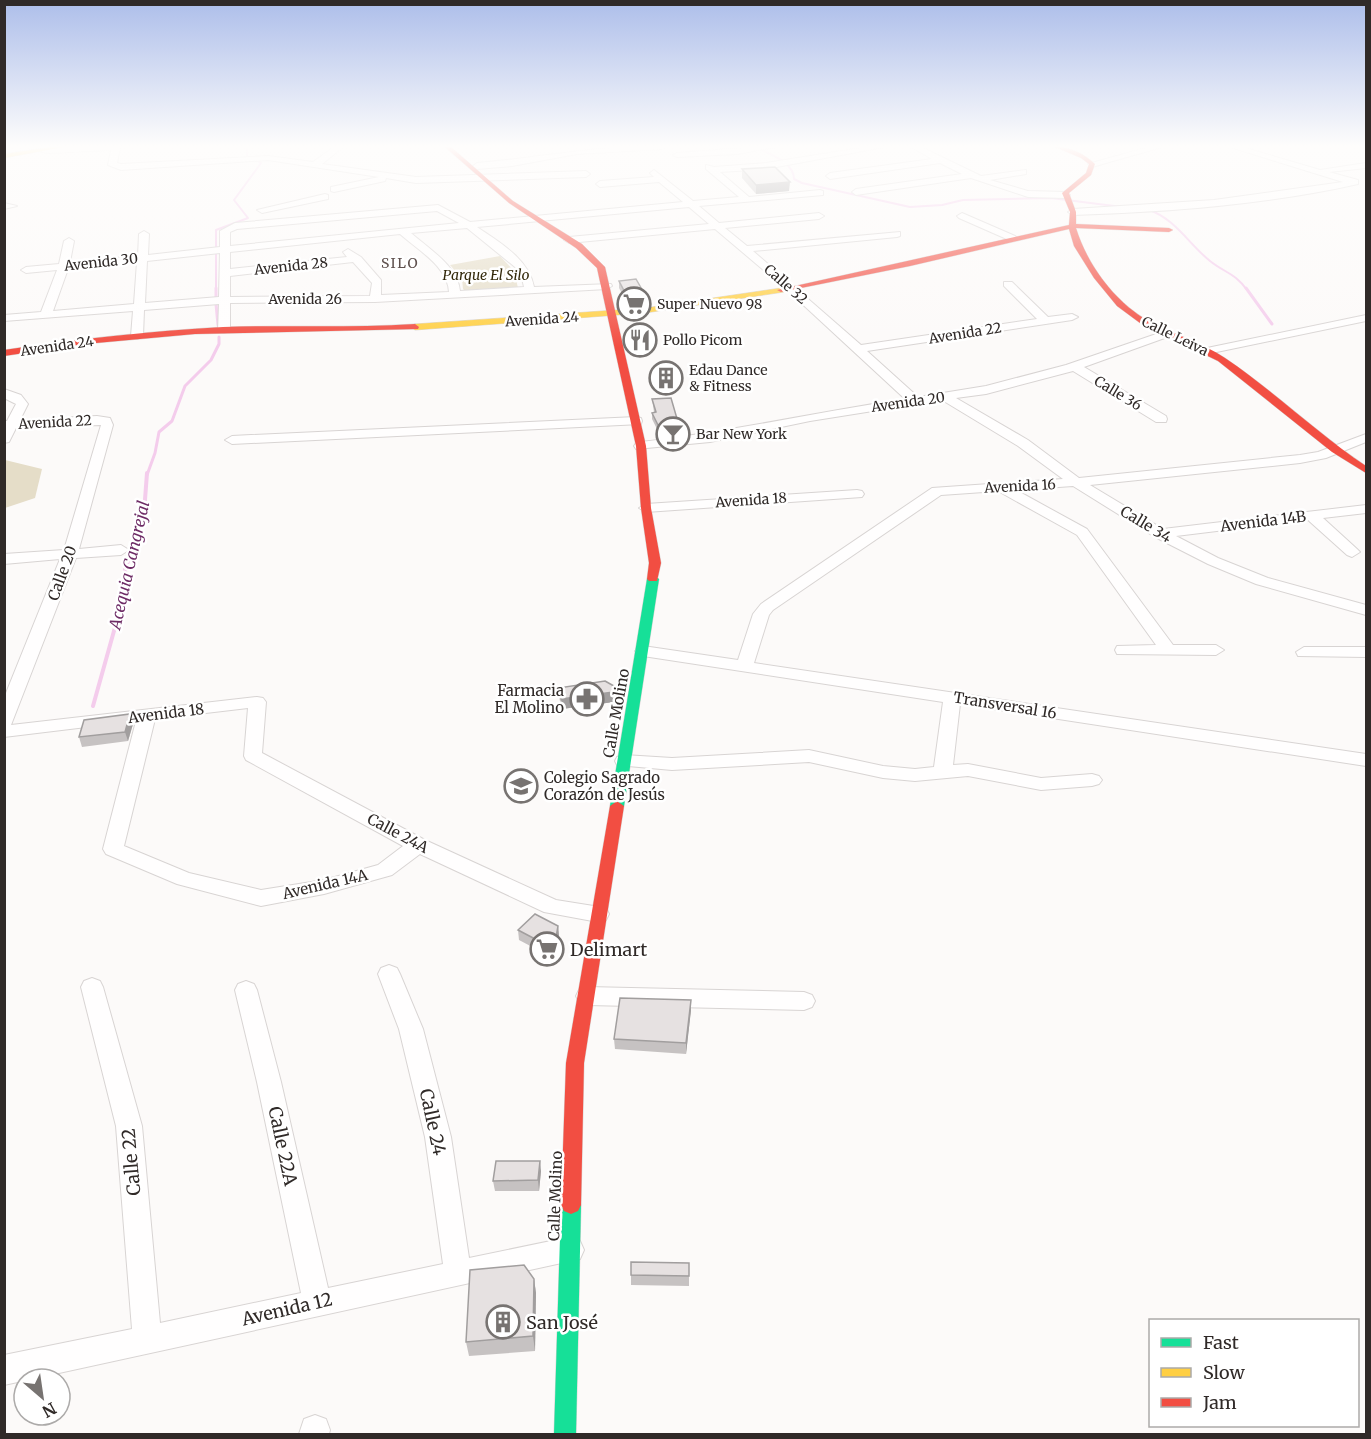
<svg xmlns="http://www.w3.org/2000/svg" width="1371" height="1439" font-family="Merriweather,serif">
<rect width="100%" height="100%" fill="#fcfaf9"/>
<g fill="#e5ddc8">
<polygon points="500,256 514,271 518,288 465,291 463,289 462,279 450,265"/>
<polygon points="5,460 42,469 35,498 5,508"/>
</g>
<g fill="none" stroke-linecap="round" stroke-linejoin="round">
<g stroke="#f4ccec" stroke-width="2">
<polyline points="247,147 247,157 249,157"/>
<path d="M756,147c13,7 38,15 38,32l8,4 108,24 32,-2 21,-5 88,-2 71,9"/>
<path d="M1149,210c25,8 41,35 61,51 15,12 25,12 37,29"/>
<polyline points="216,247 216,230 248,218 234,200 261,163 256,160"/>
<polyline points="216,252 216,290"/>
</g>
<g stroke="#f4ccec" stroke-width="3">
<polyline points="216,288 216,297"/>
<polyline points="1246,288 1272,324"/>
<polyline points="216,304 218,325"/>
<polyline points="147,475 155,453 159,432 172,421 185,386 211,360 219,344 219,337"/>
</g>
<polyline stroke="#f4ccec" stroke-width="4" points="93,706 126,588 125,568 133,550 134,532 144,513 147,473"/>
<g stroke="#d8d4d3" stroke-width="2">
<g id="street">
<polygon points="42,147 120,147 117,163 121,164 268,156 313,162 334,147 343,147 322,164 416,177 586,171 590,174 586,177 416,183 386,178 385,181 334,192 331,191 331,187 379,177 268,160 121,170 108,165 111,150 49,153 42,152"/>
<path d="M624,147h42l-4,2 -85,5 -65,12 -35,3 -4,-3 4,-3c49,-4 98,-13 147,-16z"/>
<polygon points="756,147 775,147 737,154 677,157 673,155 677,153"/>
<path d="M867,147h17l-118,22 -46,3 29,25 71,-7 3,1v4l-124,11 20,17 100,-10 5,3 -5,3 -94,9 22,18 153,-14v4l-3,1 -144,14 108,94 176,-26 -33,-33v-4h8l36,35 24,-3 6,3 -6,3 -205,31 51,46 68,-11 80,-21 99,-34h8v4l-89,32 82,49 1,3 -1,3h-10l-83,-51 -87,23 -30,4 72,42 51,38 221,-23 18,-3 48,-18v8l-40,16 -26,5 -210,22 73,44 203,-24v8l-43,5 34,31 3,3 -8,5 -5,-2 -39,-35 -132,16 42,22 50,20 98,27v10l-110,-31 -48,-20 -53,-27 -82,-51 -57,4 71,39 86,116h43l8,5 -8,5 -99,-1 -2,-4 2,-4 39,-1 -79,-110 -79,-44 -57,4 -168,115 -4,5 -15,48 612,91v12l-406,-62 -7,61 15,-1 73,14 51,-4 7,2 3,4 -3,4 -7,2 -51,4 -73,-14 -53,5 -32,-3 -74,-16 -137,8 -55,-5 -2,-4 2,-4 7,-2 48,3 137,-8 74,16 32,3 19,-2 9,-65 -300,-46 -8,-5 8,-5 95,14 15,-46 8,-10 171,-116 131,-9 -45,-33 -76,-46 -132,21 -100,21 -74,7 -2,-3 2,-3 5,-1c89,-10 176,-30 264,-43l-119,-110 -71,-60 -146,14 -5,-3 5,-3 140,-13 -20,-17 -212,20c22,15 52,32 57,60l77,-3 1,2 -5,3 -232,13 -145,1v27l-6,3 -6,-3 1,-26 -75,6 -1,26 -6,3 -6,-3 2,-25 -129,10v-6l37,-3 16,-42 -31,3 -5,-3 5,-3 33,-3 5,-23 5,-3 5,3 -4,21 68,-6 1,-22 5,-3 5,3 -1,21 72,-8v-16l15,-8 203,-18 32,17 213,-20 -24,-20 -59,5 -4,-3 4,-3 54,-4 -4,-4 4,-3 39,31 46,-4 -33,-28v-4l8,2 52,-4zM437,211l22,12 -229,23v-14l7,-3zM467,228l48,39 6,7 3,13 -64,4c-2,-25 -31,-42 -49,-58zM400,234c18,16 48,33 49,58l-68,3v-15l-20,-23 -13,-8 -5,3 4,5 -117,12v-17zM220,253l-1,44 -74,6 2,-42zM137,262l-3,42 -81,7 15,-42zM353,262l19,21 -2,13 -140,1v-21z"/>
<polygon points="911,147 921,147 981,176 1026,170 1026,174 990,180 1028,191 1066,192 1070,195 1066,198 1028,197 971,178 856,195 852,192 856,189 962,174 940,163 830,179 826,176 830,173 932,159"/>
<polygon points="1149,147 1162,147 1092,167 1088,164"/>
<path d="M1230,147h12l78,23 46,-7v5l-37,4 29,8v4c-93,21 -190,28 -285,31l-5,-3 5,-3 141,-9 129,-18z"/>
<polygon points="325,194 328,195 328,199 262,213 257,210"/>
<polygon points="4,203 17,206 4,209"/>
<polygon points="962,213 1015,236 1017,238 1009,240 959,218 957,216"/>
<polygon points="1366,315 1366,321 1207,354 1201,351 1207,348"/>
<path d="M4,389l17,6 7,9 -8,16 77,-4 13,2 3,7 -34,124 42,-4 8,5 -8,5 -45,3 -65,167 246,-28 6,1 3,4 -4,51 163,87 131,60 50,8 3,6 -3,6 -8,2 -54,-10 -124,-58 -28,21 -68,19 -63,12 -84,-22 -71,-30 -3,-5 33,-128 -132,16v-39l56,-139 -56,5v-10l60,-4 37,-125 -85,3 -7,14 -5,1v-22h3l9,-17 -12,-6zM248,708l-4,48 2,4 157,86 -25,19 -54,15 -63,10 -72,-17 -65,-27 31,-127z"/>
<polygon points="636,417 641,418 642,421 641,424 232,444 225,440 232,436"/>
<polygon points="857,490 862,491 864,494 862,497 646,512 639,508 646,504"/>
<polygon points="1304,647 1366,647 1366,657 1298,656 1296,652"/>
<polygon points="389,965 397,968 400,974 423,1029 451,1137 469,1258 570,1237 580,1241 584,1250 580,1259 4,1385 4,1355 132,1329 116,1126 81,987 84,981 92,978 100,981 103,987 142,1126 160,1323 301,1293 257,1082 235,990 238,984 246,981 254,984 257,990 281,1082 328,1288 443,1264 425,1137 399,1029 378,974 381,968"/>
<polygon points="587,987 804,992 812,995 815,1001 812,1007 804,1010 587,1005 579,1002 576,996 579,990"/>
<polygon points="315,1415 326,1419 330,1430 329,1434 299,1434 304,1419"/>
</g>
</g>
<g stroke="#d8d4d3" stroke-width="1">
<g id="fast">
<polygon points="653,575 659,579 624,806 617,811 610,806 647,579"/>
<polygon points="571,1196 578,1199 581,1205 576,1434 554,1434 561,1205 564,1199"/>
</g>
</g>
<g stroke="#d8d4d3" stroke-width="1">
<g id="slow">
<polygon points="51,147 64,147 4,158 4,154"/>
<polygon points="781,288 784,288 784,292 645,313 415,330 411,327 415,324 645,308"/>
</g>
</g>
<g stroke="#d8d4d3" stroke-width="1">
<g id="jam">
<polygon points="445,147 451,147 513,201 582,244 605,267 646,446 651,508 661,563 657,581 649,581 647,579 649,563 641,508 636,446 597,268 576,248 509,203"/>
<path d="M1055,147c14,-1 30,7 40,17l-4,11 -22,18 7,19v12l93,4 4,2 -4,2 -93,-4c11,36 38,73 71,92 25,14 54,22 78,38 49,33 92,75 141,108v7l-34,-21 -114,-91 -78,-38 -23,-17 -23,-28 -20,-32 -5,-17 -159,37 -129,26 -4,-2 292,-65 1,-13 -8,-19 24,-20 3,-9 -8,-6z"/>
<path d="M415,324l4,3 -1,2 -223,5 -110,10 -81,12v-6c73,-11 146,-19 219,-23 64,-2 128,1 192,-3z"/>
<polygon points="617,801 624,806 584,1063 581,1205 578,1211 571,1214 564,1211 561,1205 566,1063 610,806"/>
</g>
</g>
<use href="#street" fill="#fffefe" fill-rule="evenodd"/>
<use href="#fast" fill="#16e098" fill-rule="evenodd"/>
<use href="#slow" fill="#ffcf43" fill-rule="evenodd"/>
<use href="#jam" fill="#f24e42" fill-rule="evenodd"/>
</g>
<g fill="#c6c2c2">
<polygon points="742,169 789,191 756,194 742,178"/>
<polygon points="619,281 644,293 644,300 640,300 640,304 628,305 619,288"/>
<polygon points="652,399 681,435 661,437 652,419 652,413 654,412"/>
<polygon points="558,688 621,701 562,709 559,697"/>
<polygon points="130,714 133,724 128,741 82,747 79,737"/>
<polygon points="558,926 559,936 555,959 519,940 518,930"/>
<polygon points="691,1000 691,1010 686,1054 615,1049 614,1039"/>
<polygon points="541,1171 539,1191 495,1191 493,1181"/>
<polygon points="689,1263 689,1286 631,1285 631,1275"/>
<polygon points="534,1279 536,1293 535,1351 469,1356 466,1342"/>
</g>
<g fill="#a19e9e">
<polygon points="790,182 789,191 756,194 756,185"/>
<polygon points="640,297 640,304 628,305 628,298"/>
<polygon points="680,429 681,435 661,437 661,431"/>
<polygon points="621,690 621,701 562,709 561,699"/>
<polygon points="130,714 133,724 128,741 125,732"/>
<polygon points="558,926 559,936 555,959 554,949"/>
<polygon points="691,1000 691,1010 686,1054 686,1043"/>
<polygon points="540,1161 541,1171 539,1191 538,1180"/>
<polygon points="534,1279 536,1293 535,1351 533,1336"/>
</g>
<g fill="#e6e1e1" stroke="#a19e9e" stroke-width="1.5">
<polygon points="775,167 790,182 756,185 742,169"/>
<polygon points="636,279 644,293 639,293 640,297 628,298 619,281"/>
<polygon points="671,398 680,429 661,431 652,413 656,412 652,399"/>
<polygon points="605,681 621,690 621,691 561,699 558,688"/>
<polygon points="130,714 125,732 79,737 84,720"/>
<polygon points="535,914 558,926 554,949 518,930"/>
<polygon points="620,998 691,1000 686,1043 614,1039"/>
<polygon points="496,1161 540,1161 538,1180 493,1181"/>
<polygon points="631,1262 689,1263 689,1276 631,1275"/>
<polygon points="524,1265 534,1279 533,1336 466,1342 470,1270"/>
</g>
<linearGradient id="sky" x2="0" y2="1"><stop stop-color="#adbeea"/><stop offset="0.42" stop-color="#fefdfc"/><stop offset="1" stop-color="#fefdfc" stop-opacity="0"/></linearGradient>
<rect width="1371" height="348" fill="url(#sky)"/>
<defs>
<g id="supermarket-ring" transform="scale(1.725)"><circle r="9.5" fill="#fff" stroke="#777371" stroke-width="1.5"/><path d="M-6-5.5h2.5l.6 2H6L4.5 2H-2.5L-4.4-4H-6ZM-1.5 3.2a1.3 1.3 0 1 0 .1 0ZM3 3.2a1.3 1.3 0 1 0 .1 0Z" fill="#777371"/></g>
<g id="restaurant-ring" transform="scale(1.725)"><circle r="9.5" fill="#fff" stroke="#777371" stroke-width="1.5"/><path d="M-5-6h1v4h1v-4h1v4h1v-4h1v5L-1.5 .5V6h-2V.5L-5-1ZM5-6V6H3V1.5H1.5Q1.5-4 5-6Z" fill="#777371"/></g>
<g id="building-ring" transform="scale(1.725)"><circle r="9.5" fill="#fff" stroke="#777371" stroke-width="1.5"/><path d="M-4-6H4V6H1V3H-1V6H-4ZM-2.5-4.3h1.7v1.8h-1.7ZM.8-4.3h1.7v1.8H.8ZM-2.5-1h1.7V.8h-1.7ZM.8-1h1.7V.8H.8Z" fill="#777371"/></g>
<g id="bar-ring" transform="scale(1.725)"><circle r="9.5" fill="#fff" stroke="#777371" stroke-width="1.5"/><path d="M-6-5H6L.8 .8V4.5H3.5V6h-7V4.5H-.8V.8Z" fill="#777371"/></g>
<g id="pharmacy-ring" transform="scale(1.725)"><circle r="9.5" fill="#fff" stroke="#777371" stroke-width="1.5"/><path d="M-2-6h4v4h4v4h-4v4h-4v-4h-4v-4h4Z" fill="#777371"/></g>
<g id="school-ring" transform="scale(1.725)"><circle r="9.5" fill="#fff" stroke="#777371" stroke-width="1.5"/><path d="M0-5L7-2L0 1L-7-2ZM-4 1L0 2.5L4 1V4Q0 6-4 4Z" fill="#777371"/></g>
</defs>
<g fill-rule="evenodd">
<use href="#supermarket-ring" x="634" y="304"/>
<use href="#restaurant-ring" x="640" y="340"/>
<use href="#building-ring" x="666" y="378"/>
<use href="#bar-ring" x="673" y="434"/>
<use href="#pharmacy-ring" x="587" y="699"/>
<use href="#school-ring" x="521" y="786"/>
<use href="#supermarket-ring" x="547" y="949"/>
<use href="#building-ring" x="503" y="1322"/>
</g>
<g text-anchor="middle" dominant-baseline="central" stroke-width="5" stroke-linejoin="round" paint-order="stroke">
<g font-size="14" fill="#302a28" stroke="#fff">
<text transform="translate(101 262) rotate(-6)">Avenida 30</text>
<text transform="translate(291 266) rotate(-6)">Avenida 28</text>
<text transform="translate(786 284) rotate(41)">Calle 32</text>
<text x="305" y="299">Avenida 26</text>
<text transform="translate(542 319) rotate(-4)">Avenida 24</text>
<text transform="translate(965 333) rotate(-9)">Avenida 22</text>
<text transform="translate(1175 336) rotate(26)">Calle Leiva</text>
<text transform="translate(57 346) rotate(-8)">Avenida 24</text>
<text transform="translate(1118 393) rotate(31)">Calle 36</text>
<text transform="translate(908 402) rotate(-8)">Avenida 20</text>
<text transform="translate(55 422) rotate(-3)">Avenida 22</text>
<text transform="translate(1020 486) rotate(-3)">Avenida 16</text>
<text transform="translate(751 500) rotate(-4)">Avenida 18</text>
</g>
<g font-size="14" letter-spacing="1.5" fill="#5f514e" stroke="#fff">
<text x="400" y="263">SILO</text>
</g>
<g font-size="14" font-style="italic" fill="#32280a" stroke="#fff">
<text x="486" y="275">Parque El Silo</text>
</g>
<g font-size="14" fill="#302a28" stroke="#fff" text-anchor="start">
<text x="657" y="304">Super Nuevo 98</text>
<text x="663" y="340">Pollo Picom</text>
<text x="689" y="370">Edau Dance<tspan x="689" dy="16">&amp; Fitness</tspan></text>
<text x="696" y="434">Bar New York</text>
</g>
<g font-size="15" fill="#302a28" stroke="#fff">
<text transform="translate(1263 521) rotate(-7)">Avenida 14B</text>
<text transform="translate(1146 524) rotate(31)">Calle 34</text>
<text transform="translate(62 573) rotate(-70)">Calle 20</text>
<text transform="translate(1005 705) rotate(9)">Transversal 16</text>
<text transform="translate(166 713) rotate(-7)">Avenida 18</text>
<text transform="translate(616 713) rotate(-80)">Calle Molino</text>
<text transform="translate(398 833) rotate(28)">Calle 24A</text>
<text transform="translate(325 884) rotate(-13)">Avenida 14A</text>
<text transform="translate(555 1196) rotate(-88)">Calle Molino</text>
</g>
<g font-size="15" fill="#302a28" stroke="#fff" text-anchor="end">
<text x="564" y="690">Farmacia<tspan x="564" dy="17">El Molino</tspan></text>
<text x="544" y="777" text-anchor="start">Colegio Sagrado<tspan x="544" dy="17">Corazón de Jesús</tspan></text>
</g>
<g font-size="16" font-style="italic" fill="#6e2c66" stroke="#fff">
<text transform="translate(129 565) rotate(-77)">Acequia Cangrejal</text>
</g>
<g font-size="18" fill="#302a28" stroke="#fff" text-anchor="start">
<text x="570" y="949">Delimart</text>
<text x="526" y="1322">San José</text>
</g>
<g font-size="18" fill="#302a28" stroke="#fff">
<text transform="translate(433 1122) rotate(78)">Calle 24</text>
<text transform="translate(283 1146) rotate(78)">Calle 22A</text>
<text transform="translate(131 1162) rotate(-95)">Calle 22</text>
<text transform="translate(287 1309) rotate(-13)">Avenida 12</text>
</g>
</g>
<rect width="1371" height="1439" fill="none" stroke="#302a28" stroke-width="12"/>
<rect x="1149" y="1319" width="210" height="108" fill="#ffffff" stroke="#acaaa9" stroke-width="1.5"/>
<rect x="1161" y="1338" width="30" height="9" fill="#16e098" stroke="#acaaa9" stroke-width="1.5"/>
<text x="1203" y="1349" font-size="18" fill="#302a28">Fast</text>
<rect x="1161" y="1368" width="30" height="9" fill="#ffcf43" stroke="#acaaa9" stroke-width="1.5"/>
<text x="1203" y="1379" font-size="18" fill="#302a28">Slow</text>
<rect x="1161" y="1398" width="30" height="9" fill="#f24e42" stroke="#acaaa9" stroke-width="1.5"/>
<text x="1203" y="1409" font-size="18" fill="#302a28">Jam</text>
<g transform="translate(42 1397) rotate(151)"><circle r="28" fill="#ffffff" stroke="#acaaa9" stroke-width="1.5"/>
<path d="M0-4.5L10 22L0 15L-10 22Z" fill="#777371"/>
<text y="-9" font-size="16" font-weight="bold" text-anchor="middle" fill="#302a28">N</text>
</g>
</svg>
